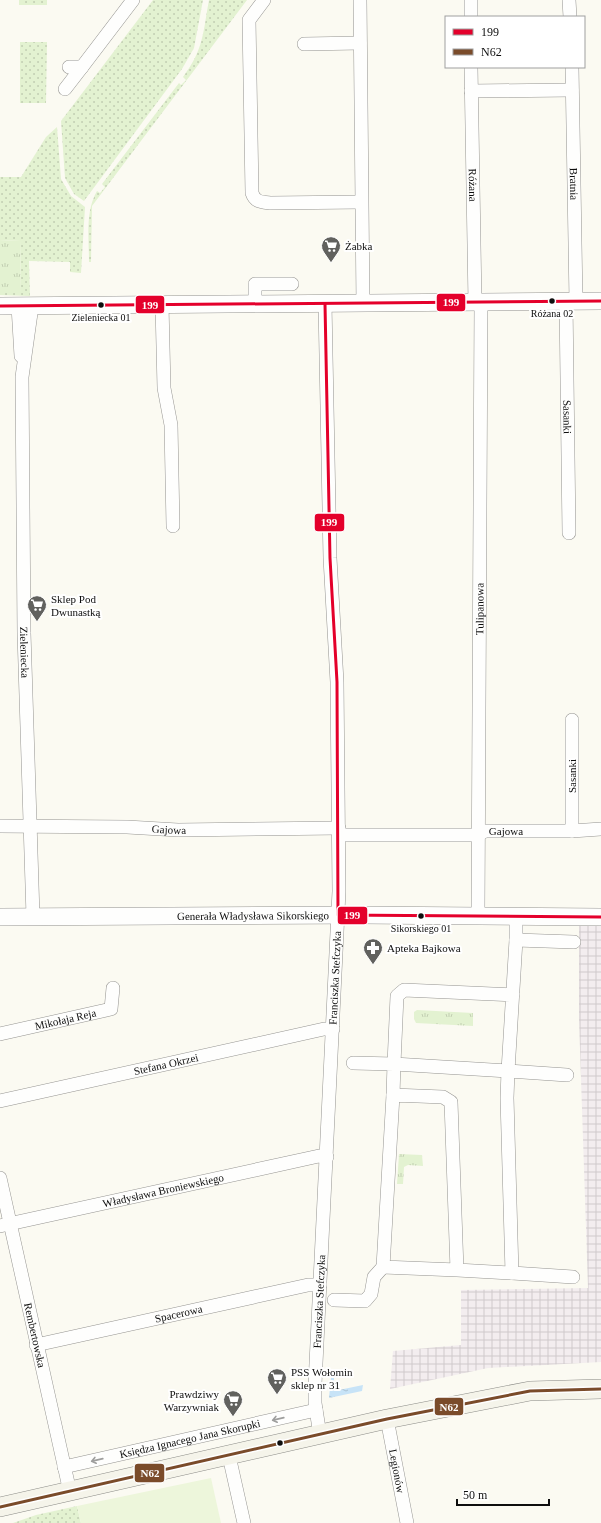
<svg xmlns="http://www.w3.org/2000/svg" width="601" height="1523" font-family="Georgia,serif">
<defs>
<pattern id="industrial-grid" width="8" height="8" patternUnits="userSpaceOnUse"><rect width="8" height="8" fill="#f3edef"/><path d="M0 4h8M4 0v8" fill="none" stroke="#cfcacc"/></pattern>
<pattern id="grass-dots" width="8" height="8" patternUnits="userSpaceOnUse"><rect width="8" height="8" fill="#e3f2d1"/><path d="M2 2h.1M6 6h.1" fill="none" stroke="#c2ceb2" stroke-width="1.8" stroke-linecap="round"/></pattern>
<pattern id="park-tufts" width="24" height="20" patternUnits="userSpaceOnUse"><rect width="24" height="20" fill="#e3f2d1"/><path d="M3 7l-1-3M5 7V3M7 7l1-3M15 17l-1-3M17 17v-4M19 17l1-3" fill="none" stroke="#c2ceb2"/></pattern>
<pattern id="water-ripples" width="26" height="14" patternUnits="userSpaceOnUse"><rect width="26" height="14" fill="#c7e3f7"/><path d="M2 4q2-2 4 0t4 0M15 11q2-2 4 0t4 0" fill="none" stroke="#aac2d3"/></pattern>
</defs>
<rect width="100%" height="100%" fill="#fbfaf2"/>
<polygon fill="url(#industrial-grid)" points="579,926 601,926 601,1362 488,1368 390,1389 393,1351 461,1345 461,1290 588,1288 579,1019"/>
<g fill="url(#grass-dots)">
<rect x="19" y="0" width="28" height="5"/>
<polygon points="153,0 203,0 194,48 182,69 84,201 74,194 65,178 61,121"/>
<path d="M209,0h38l-155,206 -1,56h-2c0,-24 -4,-50 8,-71l3,2 5,-6 -3,-3 77,-101 2,2 5,-5 -3,-3c21,-28 20,-45 26,-77z"/>
<polygon points="47,42 46,103 20,103 20,42"/>
<polygon points="57,127 61,179 71,196 85,207 81,273 70,272 70,262 29,261 30,296 0,295 0,292 21,291 20,241 0,240 0,177 21,177 46,137"/>
<polygon points="77,1506 81,1523 13,1523 36,1515"/>
</g>
<g fill="url(#park-tufts)">
<polygon points="0,240 20,241 21,292 0,292"/>
<polygon points="417,1010 473,1013 473,1026 416,1023 414,1019 414,1012"/>
<polygon points="399,1154 422,1155 423,1166 408,1165 404,1167 403,1184 397,1184"/>
</g>
<polygon fill="#edf6db" points="211,1478 221,1523 81,1523 77,1506"/>
<polygon fill="url(#water-ripples)" points="331,1377 334,1377 334,1391 363,1385 362,1391 329,1398"/>
<g fill="none" stroke-linecap="round" stroke-linejoin="round">
<g stroke="#959491" stroke-width="14">
<g id="minor">
<path d="M264,0l-15,20 3,173c3,9 9,9 18,10l91,-1"/>
<polyline points="360,0 363,304"/>
<polyline points="471,0 471,17"/>
<polyline points="569,0 570,17"/>
<polyline points="304,44 360,43"/>
<polyline points="82,67 133,0"/>
<path id="s1" d="M471,67l4,236"/>
<path id="s2" d="M572,67l4,234"/>
<polyline points="65,89 82,67 69,67"/>
<polyline points="471,91 572,90"/>
<path id="s3" d="M566,301l3,232"/>
<polyline points="162,305 164,388 171,425 173,526"/>
<polyline points="255,305 255,284 292,284"/>
<polyline points="18,306 21,356"/>
<path id="s4" d="M32,306l-10,71 2,256 9,283"/>
<path id="s5" d="M0,826l127,1 51,3 161,-2"/>
<polyline points="572,831 572,720"/>
<path id="s6" d="M339,835h139l7,-4h87l29,-2"/>
<path id="s7" d="M478,915l3,-612"/>
<polyline points="516,940 574,942"/>
<polyline points="513,995 404,990 397,996 394,1064 508,1071 516,940 516,926"/>
<path id="s8" d="M0,1034l111,-25 2,-21"/>
<polyline points="353,1063 394,1064 393,1095"/>
<polyline points="567,1075 508,1071 507,1098 512,1273 573,1277"/>
<path id="s9" d="M0,1101l324,-72h9"/>
<path id="s10" d="M0,1178l70,314"/>
<path id="s11" d="M0,1226l319,-70 8,1"/>
<polyline points="457,1270 383,1267 393,1095 443,1097 451,1102 457,1270 512,1273"/>
<polyline points="334,1300 365,1301 371,1294 374,1277 383,1267"/>
<path id="s12" d="M36,1345l272,-60h12"/>
<path id="s13" d="M387,1419l20,104"/>
<path id="s14" d="M320,1435l-5,-32v-19l24,-493 -2,-209 -7,-124 -5,-254"/>
<polyline points="229,1456 244,1523"/>
<path id="s15" d="M64,1467l252,-57"/>
</g>
</g>
<g stroke="#959491" stroke-width="18">
<g id="tertiary">
<polyline points="0,306 601,301"/>
<path id="s16" d="M0,917l361,-2 240,2"/>
</g>
</g>
<g stroke="#8b8b87" stroke-width="20">
<polyline id="secondary" points="0,1507 387,1419 530,1391 601,1389"/>
</g>
<use href="#minor" stroke="#fefefd" stroke-width="13"/>
<use href="#tertiary" stroke="#fefefd" stroke-width="17"/>
<use href="#secondary" stroke="#f5f4ea" stroke-width="19"/>
<g stroke="#fff" stroke-width="6">
<g id="bus-1">
<polyline points="325,304 330,558 337,682 338,915 601,917"/>
<polyline points="0,306 601,301"/>
</g>
</g>
<g stroke="#fff" stroke-width="6">
<polyline id="bus-2" points="0,1507 387,1419 530,1391 601,1389"/>
</g>
<use href="#bus-1" stroke="#e4002b" stroke-width="3"/>
<use href="#bus-2" stroke="#7a4b2a" stroke-width="3"/>
</g>
<defs><path id="oneway-shaft" d="M-6 0H5M1.5-3L5.5 0L1.5 3" fill="none" stroke-width="1.6" stroke-linecap="round" stroke-linejoin="round"/></defs>
<g stroke="#9e9e9d">
<use href="#oneway-shaft" transform="translate(278 1419) rotate(167)"/>
<use href="#oneway-shaft" transform="translate(97 1460) rotate(167)"/>
</g>
<defs>
<g id="supermarket-pin" transform="scale(1)"><path d="M0 17L-7.5 6A9.5 9.5 0 1 1 7.5 6Z" fill="#61615e" stroke="#fff"/><path d="M-6-5.5h2.5l.6 2H6L4.5 2H-2.5L-4.4-4H-6ZM-1.5 3.2a1.3 1.3 0 1 0 .1 0ZM3 3.2a1.3 1.3 0 1 0 .1 0Z" fill="#fff"/></g>
<g id="pharmacy-pin" transform="scale(1)"><path d="M0 17L-7.5 6A9.5 9.5 0 1 1 7.5 6Z" fill="#61615e" stroke="#fff"/><path d="M-2-6h4v4h4v4h-4v4h-4v-4h-4v-4h4Z" fill="#fff"/></g>
</defs>
<g fill-rule="evenodd">
<use href="#supermarket-pin" x="331" y="246"/>
<use href="#supermarket-pin" x="37" y="605"/>
<use href="#pharmacy-pin" x="373" y="948"/>
<use href="#supermarket-pin" x="277" y="1378"/>
<use href="#supermarket-pin" x="233" y="1400"/>
</g>
<g fill="#0e0e0e" stroke="#fff" stroke-width="1.5">
<circle cx="552" cy="301" r="3.5"/>
<circle cx="101" cy="305" r="3.5"/>
<circle cx="421" cy="916" r="3.5"/>
<circle cx="280" cy="1443" r="3.5"/>
</g>
<g text-anchor="middle" dominant-baseline="central" stroke-width="4" stroke-linejoin="round" paint-order="stroke">
<g font-size="10" fill="#0e0e0e" stroke="#fff">
<text x="552" y="313">Różana 02</text>
<text x="101" y="317">Zieleniecka 01</text>
<text x="421" y="928">Sikorskiego 01</text>
</g>
<g font-size="11" fill="#0e0e0e" stroke="#fff">
<text stroke="none"><textPath href="#s2" startOffset="117">Bratnia</textPath></text>
<text stroke="none"><textPath href="#s1" startOffset="118">Różana</textPath></text>
<text stroke="none"><textPath href="#s3" startOffset="116">Sasanki</textPath></text>
<text stroke="none"><textPath href="#s7" startOffset="306">Tulipanowa</textPath></text>
<text stroke="none"><textPath href="#s4" startOffset="347">Zieleniecka</textPath></text>
<text transform="translate(572 776) rotate(-90)">Sasanki</text>
<text stroke="none"><textPath href="#s5" startOffset="169">Gajowa</textPath></text>
<text stroke="none"><textPath href="#s6" startOffset="168">Gajowa</textPath></text>
<text stroke="none"><textPath href="#s16" startOffset="253">Generała Władysława Sikorskiego</textPath></text>
<text stroke="none"><textPath href="#s14" startOffset="458">Franciszka Stefczyka</textPath></text>
<text stroke="none"><textPath href="#s8" startOffset="67">Mikołaja Reja</textPath></text>
<text stroke="none"><textPath href="#s9" startOffset="170">Stefana Okrzei</textPath></text>
<text stroke="none"><textPath href="#s11" startOffset="167">Władysława Broniewskiego</textPath></text>
<text stroke="none"><textPath href="#s14" startOffset="134">Franciszka Stefczyka</textPath></text>
<text stroke="none"><textPath href="#s12" startOffset="146">Spacerowa</textPath></text>
<text stroke="none"><textPath href="#s10" startOffset="161">Rembertowska</textPath></text>
<text stroke="none"><textPath href="#s15" startOffset="129">Księdza Ignacego Jana Skorupki</textPath></text>
<text stroke="none"><textPath href="#s13" startOffset="53">Legionów</textPath></text>
</g>
<g font-size="11" fill="#0e0e0e" stroke="#fff" text-anchor="start">
<text x="345" y="246">Żabka</text>
<text x="51" y="599">Sklep Pod<tspan x="51" dy="13">Dwunastką</tspan></text>
<text x="387" y="948">Apteka Bajkowa</text>
<text x="291" y="1372">PSS Wołomin<tspan x="291" dy="13">sklep nr 31</tspan></text>
<text x="219" y="1394" text-anchor="end">Prawdziwy<tspan x="219" dy="13">Warzywniak</tspan></text>
</g>
</g>
<g stroke="#fff" stroke-width="1.5">
<rect x="436" y="293" width="30" height="19" rx="4" fill="#e4002b"/>
<rect x="135" y="295" width="30" height="19" rx="4" fill="#e4002b"/>
<rect x="314" y="513" width="31" height="19" rx="4" fill="#e4002b"/>
<rect x="337" y="906" width="31" height="19" rx="4" fill="#e4002b"/>
<rect x="434" y="1397" width="30" height="19" rx="4" fill="#7a4b2a"/>
<rect x="134" y="1463" width="31" height="20" rx="4" fill="#7a4b2a"/>
</g>
<g font-size="11" text-anchor="middle" font-weight="bold" fill="#fff">
<text x="451" y="306">199</text>
<text x="150" y="309">199</text>
<text x="329" y="526">199</text>
<text x="352" y="919">199</text>
<text x="449" y="1411">N62</text>
<text x="150" y="1477">N62</text>
</g>
<rect x="445" y="16" width="140" height="52" fill="#ffffff" stroke="#9f9f9f"/>
<rect x="453" y="29" width="20" height="6" fill="#e4002b" stroke="#9f9f9f"/>
<text x="481" y="36" font-size="12" fill="#0e0e0e">199</text>
<rect x="453" y="49" width="20" height="6" fill="#7a4b2a" stroke="#9f9f9f"/>
<text x="481" y="56" font-size="12" fill="#0e0e0e">N62</text>
<path d="M457 1499v6h92v-6" fill="none" stroke="#0e0e0e" stroke-width="2"/>
<text x="463" y="1499" font-size="12" fill="#0e0e0e" stroke="#ffffff" stroke-width="3" paint-order="stroke">50 m</text>
</svg>
